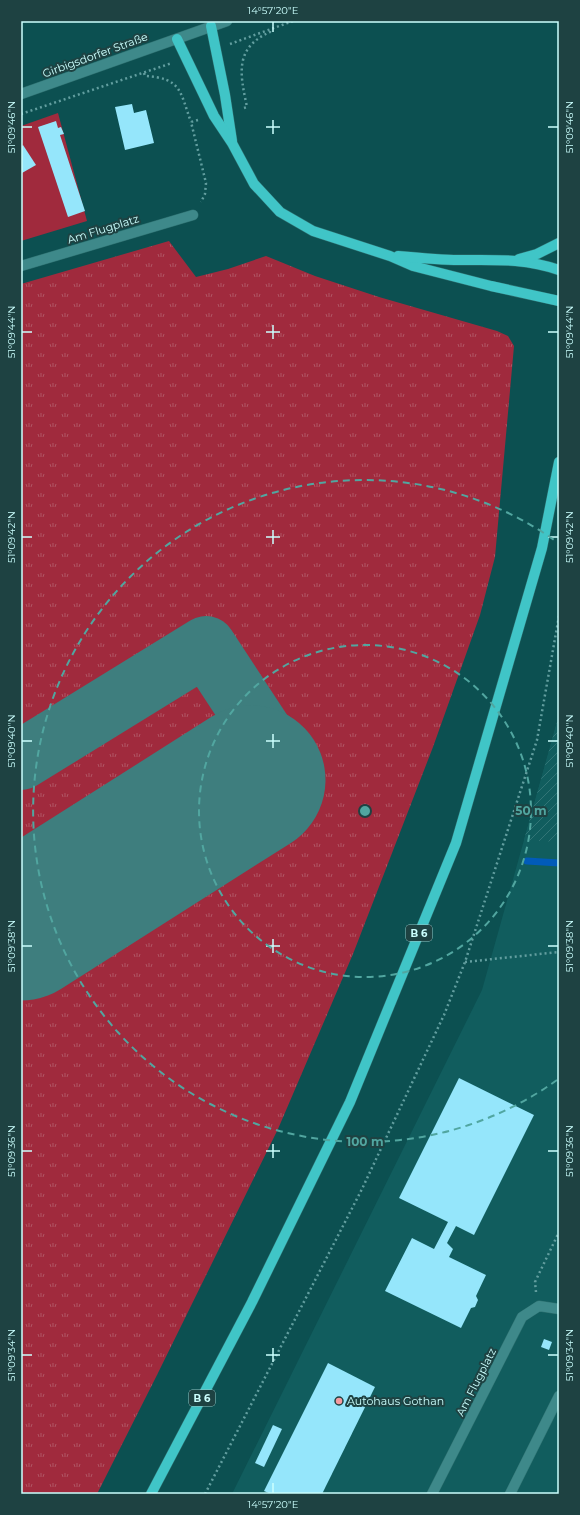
<svg xmlns="http://www.w3.org/2000/svg" width="580" height="1515" font-family="Montserrat,sans-serif">
<defs>
<pattern id="industrial-furrows" width="10" height="10" patternUnits="userSpaceOnUse"><rect width="10" height="10" fill="#115d5e"/><path d="M-1 1l2-2M0 10L10 0M9 11l2-2" fill="none" stroke="#327576"/></pattern>
<pattern id="grass-tufts" width="24" height="20" patternUnits="userSpaceOnUse"><rect width="24" height="20" fill="#a02a3d"/><path d="M3 7l-1-3M5 7V3M7 7l1-3M15 17l-1-3M17 17v-4M19 17l1-3" fill="none" stroke="#b05564"/></pattern>
</defs>
<rect width="100%" height="100%" fill="#0c5051"/>
<polygon fill="#115d5e" points="559,715 559,1494 232,1494 482,990"/>
<polygon fill="url(#industrial-furrows)" points="559,715 559,842 524,840"/>
<polygon fill="url(#grass-tufts)" points="169,241 196,277 228,269 266,256 315,276 379,297 497,331 508,336 514,346 495,557 480,615 433,747 353,954 278,1129 156,1377 97,1494 21,1494 21,284"/>
<polygon fill="#a02a3d" points="58,113 87,221 21,241 21,126"/>
<g fill="none" stroke-linecap="round" stroke-linejoin="round">
<polyline stroke="#015bb9" stroke-width="7" points="527,861 559,863"/>
<polyline stroke="#3e7e7e" stroke-width="60" points="21,760 206,646 265,736 251,780"/>
<polyline stroke="#3e7e7e" stroke-width="149" points="21,926 251,780"/>
</g>
<g fill="#95e6fb">
<polygon points="132,104 134,113 146,110 154,143 125,150 115,107"/>
<polygon points="56,121 58,128 61,127 64,134 60,135 85,211 68,217 38,127"/>
<polygon points="23,145 36,165 22,173 21,147"/>
<polygon points="459,1078 534,1115 474,1235 456,1226 447,1243 453,1249 449,1257 486,1275 476,1296 478,1300 475,1307 471,1308 461,1328 385,1291 412,1238 434,1249 448,1222 399,1198"/>
<polygon points="544,1339 552,1342 549,1350 541,1347"/>
<polygon points="328,1363 375,1387 322,1494 271,1494 264,1491"/>
<polygon points="273,1425 282,1429 264,1467 255,1463"/>
</g>
<g fill="none" stroke-linecap="round" stroke-linejoin="round">
<g stroke="#2e7070" stroke-width="11">
<g id="minor">
<polyline points="21,94 227,21"/>
<polyline points="21,266 193,215"/>
<polyline points="432,1494 522,1317 539,1306 559,1309"/>
<polyline points="510,1494 559,1396"/>
</g>
</g>
<g stroke="#2e7070" stroke-width="11">
<g id="major">
<polyline points="211,26 225,95 232,141"/>
<polyline points="177,39 214,116 232,143 254,184 280,212 313,231 390,256 413,266 491,286 559,301"/>
<path d="M398,256c21,2 41,4 61,4 35,0 66,-2 100,10"/>
<polyline points="519,259 537,254 559,243"/>
<polyline points="151,1494 252,1302 350,1102 456,843 542,548 559,462"/>
</g>
</g>
<g stroke="#629e9f" stroke-width="2.5" stroke-dasharray="2 3" stroke-linecap="butt">
<polyline points="230,44 293,21"/>
<path d="M144,73l1,3c37,2 35,16 46,46"/>
<path d="M244,108l3,-1c-7,-33 -13,-59 23,-75v-2"/>
<polyline points="21,114 172,63"/>
<polyline points="198,120 191,122 206,183 205,194 201,202"/>
<polyline points="465,962 559,952"/>
<polyline points="536,1292 535,1282 559,1232"/>
<polyline points="205,1494 362,1189 444,1015 465,962 537,740 559,616"/>
</g>
<use href="#minor" stroke="#3e898a" stroke-width="10"/>
<use href="#major" stroke="#40c5c7" stroke-width="10"/>
</g>
<path fill="none" stroke="#cbfffe" stroke-width="1.5" d="M273,22v10M273,120v14M22,127h10M266,127h14M548,127h10M273,325v14M22,332h10M266,332h14M548,332h10M273,530v14M22,537h10M266,537h14M548,537h10M273,734v14M22,741h10M266,741h14M548,741h10M273,939v14M22,946h10M266,946h14M548,946h10M273,1144v14M22,1151h10M266,1151h14M548,1151h10M273,1348v14M22,1355h10M266,1355h14M548,1355h10M273,1483v10"/>
<g fill="none" stroke="#51a6a0" stroke-width="2" stroke-dasharray="7 5">
<circle cx="365" cy="811" r="166"/>
<path d="M557 1080A331 331 0 1 1 557 542"/>
</g>
<circle fill="#f49aa0" stroke="#1e4242" stroke-width="1.5" cx="339" cy="1401" r="4"/>
<g text-anchor="middle" dominant-baseline="central" stroke-width="4" stroke-linejoin="round" paint-order="stroke">
<g fill="#1e4242" stroke="#97c6c6" stroke-width="1">
<rect x="406" y="925" width="26" height="16" rx="3"/>
<rect x="189" y="1390" width="26" height="16" rx="3"/>
</g>
<g font-size="10" font-weight="bold" fill="#cbfffe">
<text x="419" y="933">B 6</text>
<text x="202" y="1398">B 6</text>
</g>
<g font-size="11" fill="#cbfffe" stroke="#1e4242">
<text transform="translate(95 55) rotate(-20)">Girbigsdorfer Straße</text>
<text transform="translate(103 229) rotate(-17)">Am Flugplatz</text>
<text transform="translate(476 1382) rotate(-63)">Am Flugplatz</text>
</g>
<g font-size="11" fill="#cbfffe" stroke="#1e4242" text-anchor="start">
<text x="347" y="1401">Autohaus Gothan</text>
</g>
</g>
<circle cx="365" cy="811" r="6" fill="#51a6a0" stroke="#1e4242" stroke-width="2"/>
<g font-size="12" text-anchor="middle" font-weight="bold" fill="#51a6a0" stroke="#1e4242" stroke-width="4" stroke-linejoin="round" paint-order="stroke">
<text x="531" y="815">50 m</text>
<text x="365" y="1146">100 m</text>
</g>
<rect width="580" height="1515" fill="none" stroke="#1e4242" stroke-width="44"/>
<rect x="22" y="22" width="536" height="1471" fill="none" stroke="#cbfffe" stroke-width="1.5"/>
<g font-size="10" text-anchor="middle" fill="#cbfffe">
<text x="273" y="14">14°57'20"E</text>
<text transform="translate(11 127) rotate(-90)" y="4">51°09'46"N</text>
<text transform="translate(569 127) rotate(-90)" y="4">51°09'46"N</text>
<text transform="translate(11 332) rotate(-90)" y="4">51°09'44"N</text>
<text transform="translate(569 332) rotate(-90)" y="4">51°09'44"N</text>
<text transform="translate(11 537) rotate(-90)" y="4">51°09'42"N</text>
<text transform="translate(569 537) rotate(-90)" y="4">51°09'42"N</text>
<text transform="translate(11 741) rotate(-90)" y="4">51°09'40"N</text>
<text transform="translate(569 741) rotate(-90)" y="4">51°09'40"N</text>
<text transform="translate(11 946) rotate(-90)" y="4">51°09'38"N</text>
<text transform="translate(569 946) rotate(-90)" y="4">51°09'38"N</text>
<text transform="translate(11 1151) rotate(-90)" y="4">51°09'36"N</text>
<text transform="translate(569 1151) rotate(-90)" y="4">51°09'36"N</text>
<text transform="translate(11 1355) rotate(-90)" y="4">51°09'34"N</text>
<text transform="translate(569 1355) rotate(-90)" y="4">51°09'34"N</text>
<text x="273" y="1508">14°57'20"E</text>
</g>
</svg>
